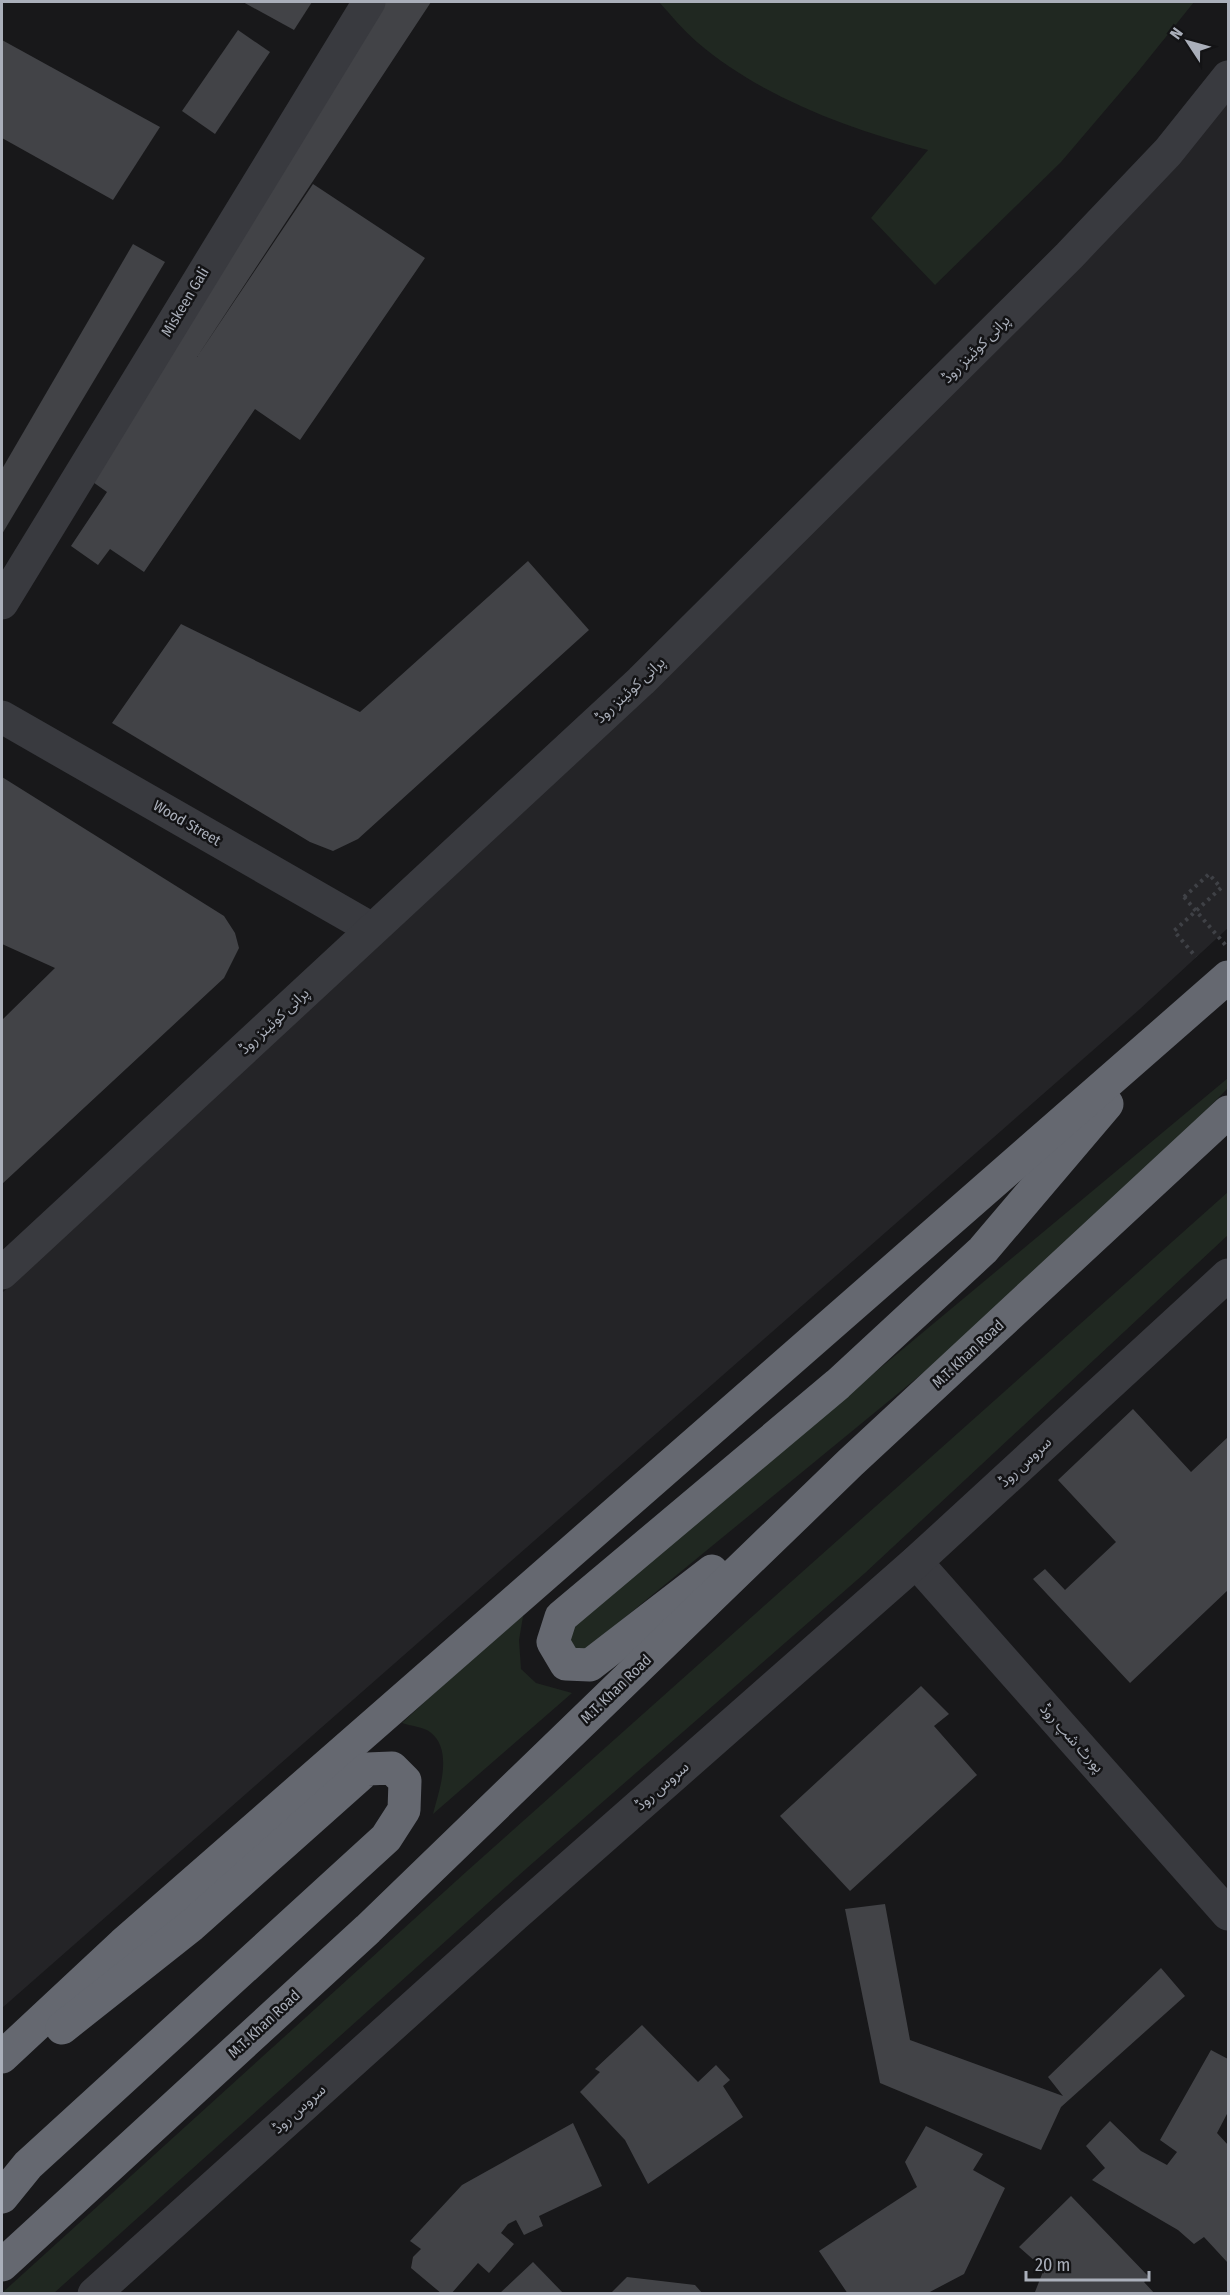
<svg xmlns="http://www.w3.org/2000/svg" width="1230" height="2295" font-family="'Fira Sans Condensed','Noto Sans Arabic',sans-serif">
<rect width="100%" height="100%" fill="#18181a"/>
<polygon fill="#242427" points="1228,77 1228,928 1140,1009 2,2008 2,1293 384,928"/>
<g fill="#202821">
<path d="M659,2h535l-58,72 -75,88 -126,123 -64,-67 57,-68c-81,-22 -167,-53 -231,-108 -14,-12 -26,-27 -38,-40z"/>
<polygon points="1228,1078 1228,1088 1051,1268 584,1651 573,1651 565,1638 572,1625"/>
<polygon points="1228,1192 1228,1235 865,1573 527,1868 54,2293 2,2293 466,1872"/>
<path d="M524,1610l-5,30 2,29 15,14 36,10 -139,121c6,-23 21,-64 -3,-82 -6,-5 -20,-6 -28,-9z"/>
</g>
<g fill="#424347">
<polygon points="243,2 312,2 294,30"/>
<polygon points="385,2 431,2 197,357 313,184 425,258 300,440 255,409 144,572 110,549 98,565 71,546 107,492 90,480"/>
<polygon points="238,30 270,52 215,134 182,111"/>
<polygon points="2,40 160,127 113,200 2,138"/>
<polygon points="133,244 165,262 2,534 2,469"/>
<polygon points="528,561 589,630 358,839 333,851 310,842 112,723 181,624 360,712"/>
<polygon points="2,777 224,916 235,933 239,948 224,978 2,1184 2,1020 55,968 2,944"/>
<polygon points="1133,1409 1191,1472 1228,1437 1228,1590 1130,1683 1033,1579 1045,1569 1065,1590 1116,1542 1058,1480"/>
<polygon points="921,1686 949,1714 934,1726 977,1775 850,1891 780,1816"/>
<polygon points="885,1904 910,2040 1063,2096 1048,2077 1161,1968 1185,1996 1061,2107 1041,2150 880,2083 845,1909"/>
<polygon points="642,2025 698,2082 716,2065 730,2080 723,2086 743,2117 648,2184 625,2140 580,2092 600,2072 595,2069"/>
<polygon points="1211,2050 1228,2059 1228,2112 1217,2133 1228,2145 1228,2263 1204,2237 1194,2244 1178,2230 1092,2180 1105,2168 1086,2146 1110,2121 1141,2151 1167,2165 1177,2152 1160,2140"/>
<polygon points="573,2123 602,2186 539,2216 543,2226 524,2235 516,2220 508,2224 501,2233 514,2244 489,2273 478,2263 451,2294 442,2294 411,2268 413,2257 421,2249 410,2241 462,2185"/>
<polygon points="926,2126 983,2154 973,2170 1005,2188 964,2274 926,2294 848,2294 819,2251 917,2187 905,2162"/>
<polygon points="1071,2196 1149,2277 1144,2282 1155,2294 1035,2292 1044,2269 1019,2247"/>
<polygon points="533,2262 564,2294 499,2294"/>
<polygon points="627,2277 695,2285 703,2294 610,2294"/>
</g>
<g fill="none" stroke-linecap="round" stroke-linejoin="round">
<polyline stroke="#3f4146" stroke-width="4" stroke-dasharray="3 4.5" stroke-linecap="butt" points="1184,897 1209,874 1221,888 1174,931 1196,957"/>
<g stroke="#393a3f" stroke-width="33">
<polyline points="2,603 369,2"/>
<polyline points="2,717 372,929"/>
<polyline points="2,1273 641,681 1069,256 1168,152 1228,77"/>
<polyline points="916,1562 1228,1914"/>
<polyline points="94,2294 515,1915 916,1562 1228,1275"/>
</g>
<g stroke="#656870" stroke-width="33">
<polyline points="712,1571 590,1665 566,1664 553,1642 561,1617 838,1384 983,1250 1107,1104"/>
<polyline points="2,2057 123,1944 1228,977"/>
<polyline points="2,2197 28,2165 386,1838 404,1810 405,1781 392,1768 367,1769 192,1925 62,2028"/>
<polyline points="2,2265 368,1929 850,1463 1228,1112"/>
</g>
<polyline stroke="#3f4146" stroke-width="4" stroke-dasharray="3 4.5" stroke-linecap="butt" points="1184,897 1228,948"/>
</g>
<g text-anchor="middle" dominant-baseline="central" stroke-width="5" stroke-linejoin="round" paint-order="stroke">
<g font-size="15" fill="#aaafba" stroke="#131315">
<text transform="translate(185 302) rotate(-59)">Miskeen Gali</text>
<text transform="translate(976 349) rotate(-45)">پرانی کوئینز روڈ</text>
<text transform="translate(630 690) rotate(-43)">پرانی کوئینز روڈ</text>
<text transform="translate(187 823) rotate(30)">Wood Street</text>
<text transform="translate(274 1021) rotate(-43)">پرانی کوئینز روڈ</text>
<text transform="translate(968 1354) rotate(-43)">M.T. Khan Road</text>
<text transform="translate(1025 1462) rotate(-43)">سروس روڈ</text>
<text transform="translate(616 1689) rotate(-44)">M.T. Khan Road</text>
<text transform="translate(1072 1738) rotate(48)">پورٹ شپ روڈ</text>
<text transform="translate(662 1786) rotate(-41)">سروس روڈ</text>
<text transform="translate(264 2024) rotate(-43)">M.T. Khan Road</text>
<text transform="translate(299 2109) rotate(-42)">سروس روڈ</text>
</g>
</g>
<rect width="1230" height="2295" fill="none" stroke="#aaafba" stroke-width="6"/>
<g transform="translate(1188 42) rotate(306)" stroke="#131315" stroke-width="4.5" paint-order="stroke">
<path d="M0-4.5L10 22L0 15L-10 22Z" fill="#aaafba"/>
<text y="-9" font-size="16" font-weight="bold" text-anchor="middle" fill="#aaafba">N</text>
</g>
<path d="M1026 2271v9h123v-9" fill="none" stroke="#aaafba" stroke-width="3"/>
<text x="1035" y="2271" font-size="18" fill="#aaafba" stroke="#131315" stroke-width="4.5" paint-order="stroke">20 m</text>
</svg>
